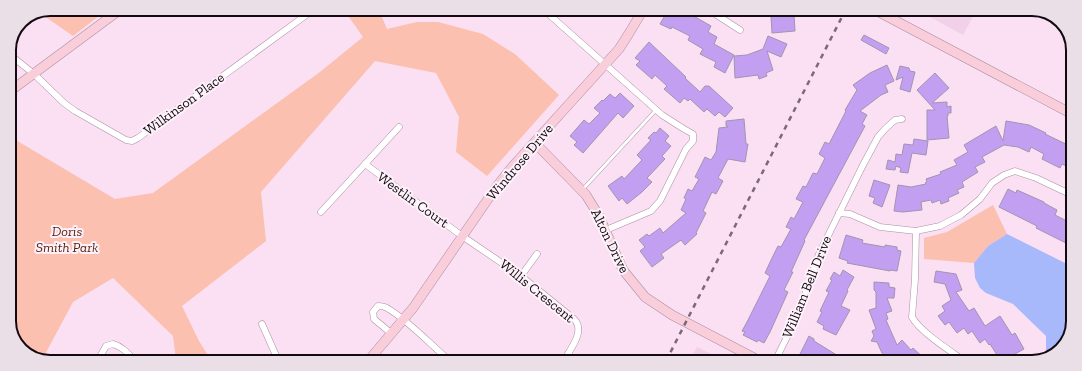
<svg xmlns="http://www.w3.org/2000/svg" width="1082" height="371" font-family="'Zilla Slab',serif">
<rect width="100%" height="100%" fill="#fbdff3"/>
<g fill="#f3d0ea">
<polygon points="919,11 976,11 963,35"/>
<polygon points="697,347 726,361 689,361"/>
</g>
<g fill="#fbc0af">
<polygon points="50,9 108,9 73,36 40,13"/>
<polygon points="344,10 379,10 387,29 417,22 438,22 483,34 515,54 559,95 487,176 456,152 459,117 436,73 375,61 261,192 266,241 182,306 199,341 211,360 176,360 173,336 113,278 73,302 42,360 37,360 18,346 9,324 9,136 115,199 153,193 320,72 363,37"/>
<polygon points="993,205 1007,234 988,246 974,263 924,259 924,238 947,232"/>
</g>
<polygon fill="#a7b8fb" points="1007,234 1071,266 1071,334 1057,354 1046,357 1046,336 1013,304 986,293 980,288 975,278 974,263 988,246"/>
<g fill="#c39ff1" stroke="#a095b0">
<polygon points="668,10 683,10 711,26 708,32 717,37 714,44 734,55 725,73 714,67 716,62 700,54 703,49 688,40 690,36 672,27 671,29 660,24"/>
<polygon points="794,15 795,31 772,33 771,16"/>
<polygon points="864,35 889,48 886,54 861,40"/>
<polygon points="768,36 787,44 781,57 767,51 773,70 766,73 767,76 759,79 758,75 735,78 734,56 747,55 763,49"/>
<polygon points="649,42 686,77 685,78 700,92 705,86 709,86 733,108 725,117 719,112 715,116 707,109 704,112 690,99 688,101 684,98 680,103 664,89 667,86 655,75 652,79 636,65 640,61 635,58"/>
<polygon points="887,65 894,81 885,85 888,92 881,95 860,111 867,115 862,124 865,126 804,240 805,241 791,272 793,272 784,290 788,292 770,332 764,343 758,340 757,342 743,335 745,332 742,331 747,322 770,276 765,273 772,258 778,246 781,247 791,229 786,227 791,217 794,219 803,202 796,199 803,186 806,187 813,173 817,174 825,158 819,154 825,142 829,144 846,111 845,110 857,90 853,85 870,73"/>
<polygon points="900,66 909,68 910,71 915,72 910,92 900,89 903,77 896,80"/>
<polygon points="935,73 949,88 932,103 947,102 947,107 951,106 951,113 948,113 948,116 947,116 949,138 927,140 927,110 935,110 917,90"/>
<polygon points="620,93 634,106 623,118 618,113 583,153 574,145 577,142 570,136 584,120 589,124 600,113 594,108 602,100 603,101 610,94 615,98"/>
<polygon points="744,119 746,144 748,144 745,162 728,159 718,178 723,181 716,194 712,192 703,211 706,213 696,233 697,234 685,245 681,240 661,254 664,258 652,267 640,251 645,247 639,240 647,234 649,236 660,228 663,233 686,213 681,210 686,199 684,198 688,189 692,191 699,179 695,177 705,157 711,160 716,152 719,128 728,127 726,126 726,121"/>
<polygon points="1006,121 1029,125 1046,133 1045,134 1072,147 1072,169 1062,164 1060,168 1042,159 1044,154 1031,147 1029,152 1018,147 1004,145 982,157 985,162 975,167 978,172 962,182 964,187 957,190 959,193 948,198 949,201 941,204 940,200 932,203 931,200 921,202 922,210 903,212 894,211 898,185 911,187 926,184 925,183 927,182 926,179 941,174 940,172 957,165 954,160 968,152 964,145 996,126 1003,141"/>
<polygon points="660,128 669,136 665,141 671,146 662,156 665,159 647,178 652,182 642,192 627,204 622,198 619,201 608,186 622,176 624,179 642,160 637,155 651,140 648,138 654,132 656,133"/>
<polygon points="914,139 928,141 926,155 912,153 908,173 900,172 901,168 896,166 895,170 886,169 888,160 895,162 896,154 902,155 904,144 913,145"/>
<polygon points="874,180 890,185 882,207 873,203 875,198 869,196"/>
<polygon points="1008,189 1016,193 1017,190 1044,202 1044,203 1057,210 1055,215 1067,221 1072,210 1072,246 1036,228 1037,226 999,207"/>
<polygon points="846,235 863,240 862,243 885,247 885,245 897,247 897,250 901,251 897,271 890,270 890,271 847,263 848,261 839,258"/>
<polygon points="843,270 854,277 847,290 848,291 841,306 850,310 836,335 823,329 824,326 817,322 822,312 820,311 829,292 826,291 832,280 830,279 834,272 840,276"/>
<polygon points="936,271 956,274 962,290 956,292 969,311 974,308 985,326 1000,316 1012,335 1015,333 1024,349 1006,359 997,355 990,344 989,345 985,339 980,343 972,331 968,334 964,328 957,333 949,322 945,325 938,316 945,311 942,306 951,300 945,284 934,282"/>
<polygon points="874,282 889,283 889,287 895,288 894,298 887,298 892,311 886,313 888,319 886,320 897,345 902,340 911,350 913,348 928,362 891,362 882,353 877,342 871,341 874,336 872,331 876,329 869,310 876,308 876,292 874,290"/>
<polygon points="809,336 814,339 814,341 848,362 804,362 801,360 803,356 800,354"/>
</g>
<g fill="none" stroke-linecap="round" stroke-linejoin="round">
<g stroke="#aa90a3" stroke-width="4">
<polyline id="lane" points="583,189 656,110"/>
</g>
<g stroke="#aa90a3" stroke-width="7">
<g id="street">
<polyline points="544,10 662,115 684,129 693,134 693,141 686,149 660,201 651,211 606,230"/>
<polyline points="709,10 740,30"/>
<polyline points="9,54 34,74 64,103 75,111 126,140 132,141 138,138 313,10"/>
<path d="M365,164l97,72 59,40 53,43c12,12 -4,30 -10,42"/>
<polyline points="321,212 399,127"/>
<polyline points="839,213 850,214 880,227 916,231 940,226 961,215 980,199 992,183 1004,175 1015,171 1036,178 1072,195"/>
<path d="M916,231l-1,48 -3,38c8,15 40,35 54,45"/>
<polyline points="521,276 537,254"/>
<polyline points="262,324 278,360"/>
<path d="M392,334l-18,-15 -1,-7 5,-6c4,0 6,0 9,2 21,12 44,37 63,53"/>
<path d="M98,360l8,-14 7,-2c8,2 16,9 20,16"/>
<polyline points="775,361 798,315 819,254 863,165 878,137 885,129 895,120 902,119"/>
</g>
</g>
<g stroke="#aa90a3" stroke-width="10">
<g id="secondary">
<polyline points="877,11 1072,114"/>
<polyline points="9,92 121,9"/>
<polyline points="535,143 586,195 599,216 623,270 645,297 672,315 760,361"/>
<polyline points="368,361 413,308 497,186 512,167 619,49 628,35 643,10"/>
</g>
</g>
<use href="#lane" stroke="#fff" stroke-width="3"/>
<use href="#street" stroke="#fff" stroke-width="6"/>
<use href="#secondary" stroke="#f9ceda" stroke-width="9"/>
<polyline stroke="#7b6a76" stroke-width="2.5" stroke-dasharray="5 5" stroke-linecap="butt" points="666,361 845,11"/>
</g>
<g text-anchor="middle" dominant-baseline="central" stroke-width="4" stroke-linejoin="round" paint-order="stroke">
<g font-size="14" fill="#130a11" stroke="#fdf2fa">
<text transform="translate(184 104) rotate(-36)">Wilkinson Place</text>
<text transform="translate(520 162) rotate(-50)">Windrose Drive</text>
<text transform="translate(413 200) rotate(36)">Westlin Court</text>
<text transform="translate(610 241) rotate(64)">Alton Drive</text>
<text transform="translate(807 287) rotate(-68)">William Bell Drive</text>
<text transform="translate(537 291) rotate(39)">Willis Crescent</text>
</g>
<g font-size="14" font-style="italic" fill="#541b09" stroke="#fdf2fa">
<text x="67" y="231">Doris<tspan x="67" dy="16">Smith Park</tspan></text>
</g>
</g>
<path d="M0 0H1082V371H0ZM50 16H1032A34 34 0 0 1 1066 50V321A34 34 0 0 1 1032 355H50A34 34 0 0 1 16 321V50A34 34 0 0 1 50 16Z" fill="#eadfe7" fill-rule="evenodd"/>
<path fill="none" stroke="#130a11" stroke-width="2" d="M50 16H1032A34 34 0 0 1 1066 50V321A34 34 0 0 1 1032 355H50A34 34 0 0 1 16 321V50A34 34 0 0 1 50 16Z"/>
</svg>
